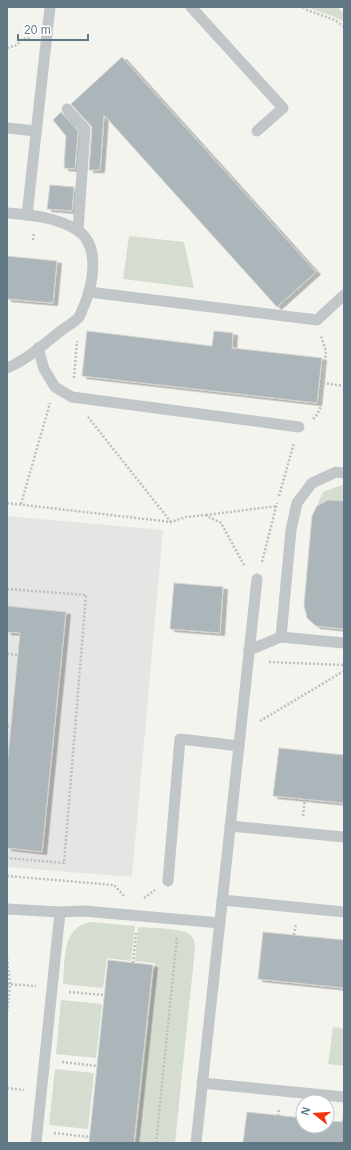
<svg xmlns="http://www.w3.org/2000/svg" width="351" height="1150" font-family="Arial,sans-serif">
<defs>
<filter id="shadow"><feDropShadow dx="4.5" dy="2.5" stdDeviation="0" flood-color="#0004"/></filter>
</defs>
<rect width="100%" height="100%" fill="#f4f4ef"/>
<polygon fill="#e5e5e3" points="7,516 163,530 132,877 7,867"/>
<g fill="#d5dcd0">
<polygon points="307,7 337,7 344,13 344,22 337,18"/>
<polygon points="129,236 184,242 194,288 123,279"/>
<polygon points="342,485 344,485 344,501 328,500 317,506 323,492"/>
<path d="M90,922l45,4 -4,35 -24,-3 -4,30 -40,-4c2,-18 -1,-45 15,-57 3,-2 8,-4 12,-5z"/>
<path d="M138,927c11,1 44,1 51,7 5,3 6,9 6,14l-20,195h-39l19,-180 -20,-2z"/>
<polygon points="61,1000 102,1004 96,1058 56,1054"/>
<polygon points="333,1027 344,1029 344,1066 328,1064"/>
<polygon points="55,1069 94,1073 88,1129 49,1125"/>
</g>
<g fill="#acb5b9" stroke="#d5d5d2" filter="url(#shadow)">
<polygon points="122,57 316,272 277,307 104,115 100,170 89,170 92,127 71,104"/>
<polygon points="61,112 78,131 75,169 64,168 66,136 53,120"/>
<polygon points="50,185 74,187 72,211 47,209"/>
<polygon points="7,256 57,261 53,303 7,299"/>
<polygon points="87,331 212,346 214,331 233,333 232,348 322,358 317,403 82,376"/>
<polygon points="328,500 344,501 344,629 316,626 307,618 304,605 312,516 317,506"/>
<polygon points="174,583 223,587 220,633 170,629"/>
<polygon points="7,606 66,612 42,852 7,848 7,767 20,633 7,632"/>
<polygon points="279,748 344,755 344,803 273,796"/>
<polygon points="263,932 344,940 344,988 258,979"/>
<polygon points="108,960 153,965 134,1143 89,1143"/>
<polygon points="247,1112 303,1118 303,1126 327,1126 327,1121 344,1122 344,1143 243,1143"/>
</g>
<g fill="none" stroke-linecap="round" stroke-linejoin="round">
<g stroke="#bcbfc1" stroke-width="2.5" stroke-dasharray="2 2" stroke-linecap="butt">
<polyline points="303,7 307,10 335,20 344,27"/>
<polyline points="7,48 17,45 22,39 30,38"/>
<polyline points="33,240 34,233"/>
<polyline points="74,378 77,341"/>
<polyline points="323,383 344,386"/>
<polyline points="88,417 171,522"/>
<polyline points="313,419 316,416 321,407 323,383 326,351 321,336"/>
<polyline points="279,496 294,443"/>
<polyline points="7,503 171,522 186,517 205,515 221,523 245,567"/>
<polyline points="21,504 50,403"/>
<polyline points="206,515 277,506"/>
<polyline points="262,562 277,503"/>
<polyline points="7,589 86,595 64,863 7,858"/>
<polyline points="7,654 18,655"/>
<polyline points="269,662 344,665"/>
<polyline points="260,721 344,671"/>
<polyline points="7,726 11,727"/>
<polyline points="303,816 305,799"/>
<polyline points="7,876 114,885 125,897"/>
<polyline points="144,898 155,890"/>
<polyline points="294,935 296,924"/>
<polyline points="7,958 10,984 7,1014"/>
<polyline points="133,963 136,933"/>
<polyline points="7,984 36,986"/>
<polyline points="69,992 104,995"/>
<polyline points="62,1062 97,1066"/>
<polyline points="7,1088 24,1090"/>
<polyline points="278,1116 279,1108"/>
<polyline points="343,1122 344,1114"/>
<polyline points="54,1133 90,1137"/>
<polyline points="156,1143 177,937"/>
</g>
<g stroke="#c1c6c9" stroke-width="11">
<polyline points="191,7 283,108 257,131"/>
<polyline points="67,109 85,129 78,231"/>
<polyline points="7,128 36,131"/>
<path d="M7,213c24,2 49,4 70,17 24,15 16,54 7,76 -2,3 -3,8 -5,11 -4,5 -12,9 -17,13 -17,13 -35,30 -55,38"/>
<polyline points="27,215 50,7"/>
<polyline points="89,292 317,320 344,295"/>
<polyline points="38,348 44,369 55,387 72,397 299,427"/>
<polyline points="281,637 291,530 297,503 312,483 336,472 344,473"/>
<polyline points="249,650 281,637 344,643"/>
<polyline points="230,826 344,837"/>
<polyline points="168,881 180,739 239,746"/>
<polyline points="222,900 344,912"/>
<polyline points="7,909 60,912 84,911 220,923"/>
<polyline points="202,1083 344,1097"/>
<polyline points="36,1143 60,912"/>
<polyline points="196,1143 257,579"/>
</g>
</g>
<rect width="351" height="1150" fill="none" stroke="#607784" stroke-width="16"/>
<g transform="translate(315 1114) rotate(287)"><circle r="19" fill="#ffffff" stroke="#bfc9ce"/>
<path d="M0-3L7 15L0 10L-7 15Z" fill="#f43310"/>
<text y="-6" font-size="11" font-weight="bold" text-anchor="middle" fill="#607784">N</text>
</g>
<path d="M18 34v6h70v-6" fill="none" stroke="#607784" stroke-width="2"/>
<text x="24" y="34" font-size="12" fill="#607784" stroke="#ffffff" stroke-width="3" paint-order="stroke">20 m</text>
</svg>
